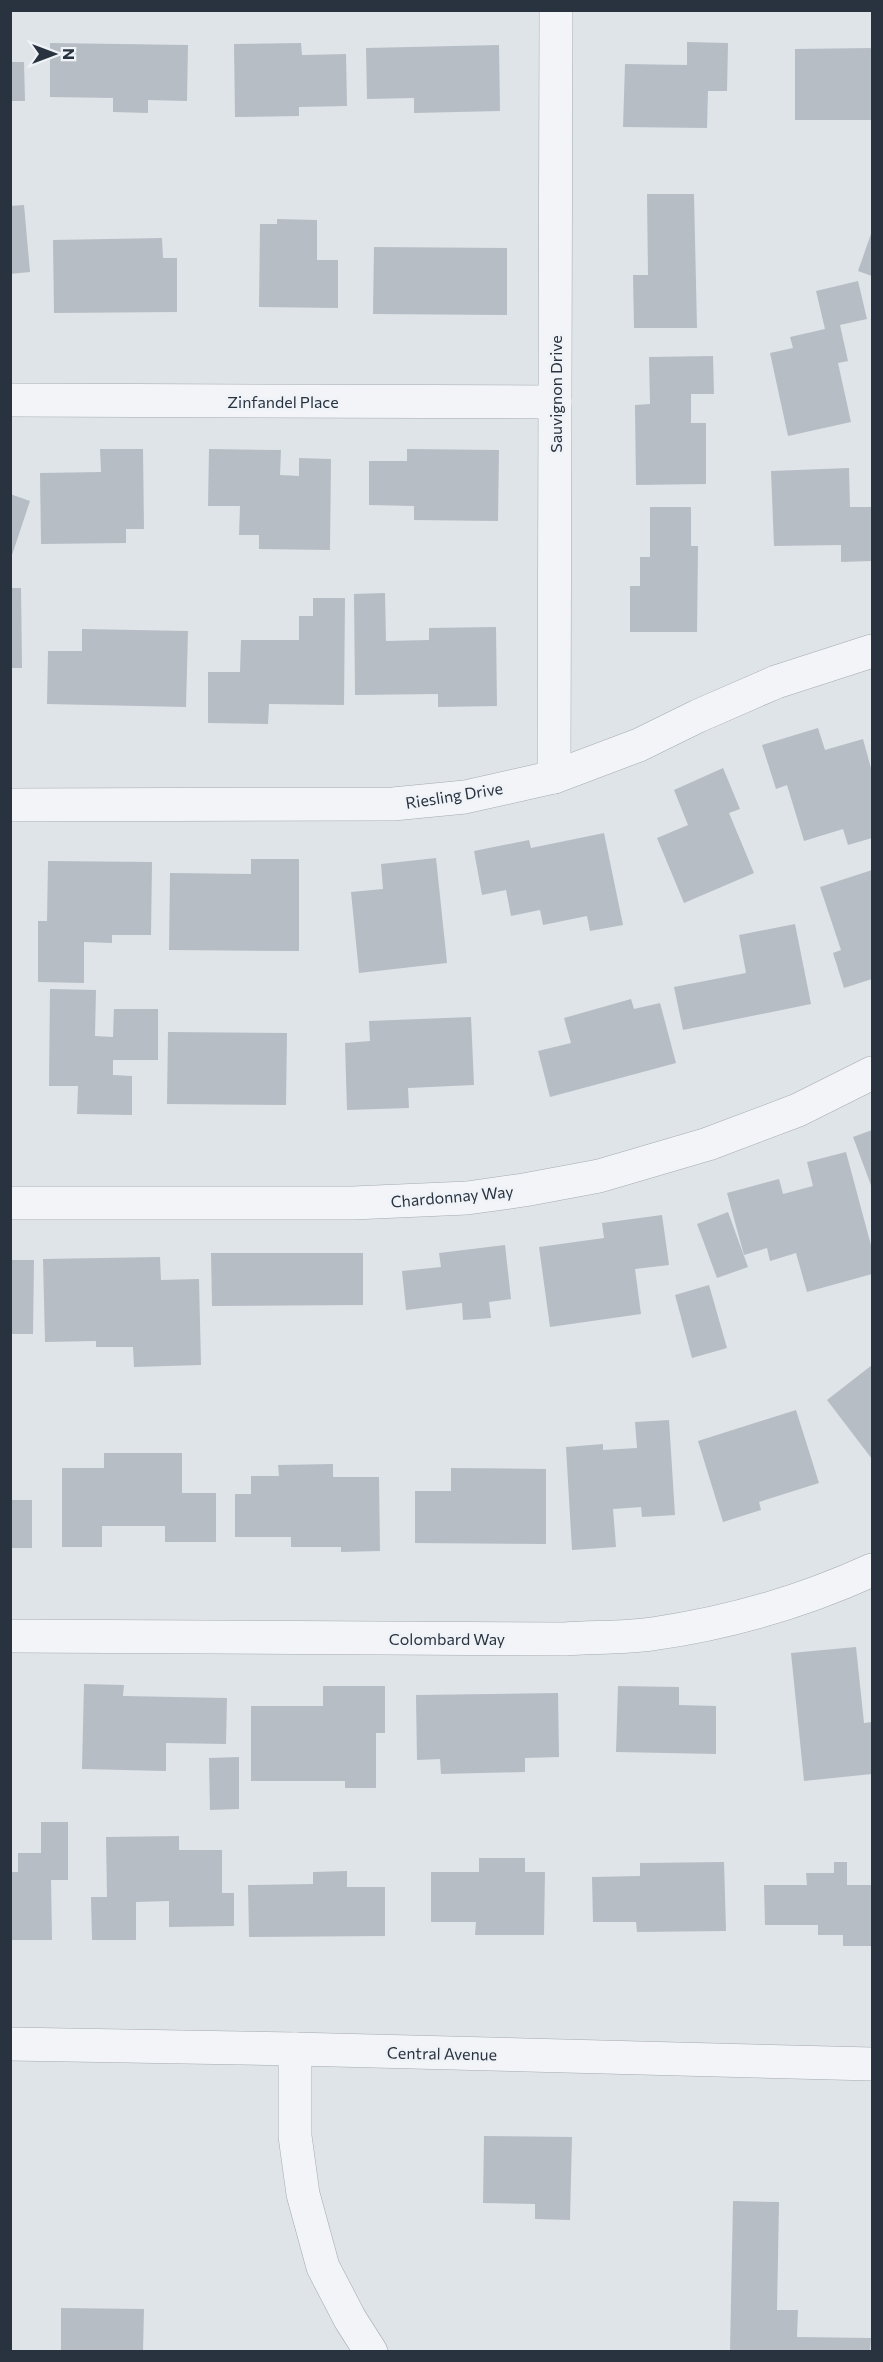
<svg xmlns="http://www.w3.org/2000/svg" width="883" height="2362" font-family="Commissioner,sans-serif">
<rect width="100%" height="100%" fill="#dfe4e8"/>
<g fill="#b7bdc5">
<polygon points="687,42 728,43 727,91 708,91 707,128 623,127 625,64 687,65"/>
<polygon points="50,43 188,45 187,101 148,100 148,113 113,112 113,98 50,97"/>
<polygon points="301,43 302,55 346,54 347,106 299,107 299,116 235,117 234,44"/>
<polygon points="499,45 500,111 414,113 414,98 367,99 366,48"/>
<polygon points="872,48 872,120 795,120 795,49"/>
<polygon points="10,62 24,62 25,101 10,101"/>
<polygon points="647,194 694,194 697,328 634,328 633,275 648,275"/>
<polygon points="24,205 30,272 10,274 10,206"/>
<polygon points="277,219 317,220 317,260 338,260 338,308 259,307 260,224 277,224"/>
<polygon points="872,231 872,276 858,271"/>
<polygon points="162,238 163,258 177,258 177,312 54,313 53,240"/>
<polygon points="374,247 507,248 507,315 373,314"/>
<polygon points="858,281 867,319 840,325 848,361 838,363 851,422 788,436 770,353 793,348 790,337 825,329 816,291"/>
<polygon points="713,356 714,394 691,394 691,423 706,423 706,484 636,485 635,405 650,404 649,357"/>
<polygon points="100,449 143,449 144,529 126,529 126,543 41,544 40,473 101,472"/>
<polygon points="209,449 281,450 280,475 299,476 299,458 331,459 330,550 259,549 259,535 239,535 240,506 208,506"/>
<polygon points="407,449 499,450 498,521 414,520 414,506 369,505 369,461 407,461"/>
<polygon points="849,468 850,507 872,507 872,561 841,562 841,545 774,546 771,471"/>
<polygon points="10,494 30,501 11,558 10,558"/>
<polygon points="650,507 691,507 691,546 698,546 697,632 630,632 630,586 640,586 640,557 650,557"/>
<polygon points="10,588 21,588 22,668 10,668"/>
<polygon points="385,593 386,641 429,640 429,628 496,627 497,706 438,707 438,694 355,695 354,594"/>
<polygon points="313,598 345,598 344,705 269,704 268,724 208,723 208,672 240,672 241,640 299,640 299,616 313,616"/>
<polygon points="82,629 188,631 186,707 47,704 48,651 82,651"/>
<polygon points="818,728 825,750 863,739 872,772 872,838 848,845 843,829 804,841 787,785 776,789 762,745"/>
<polygon points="723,768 740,809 729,813 754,873 684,903 657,838 688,825 674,790"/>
<polygon points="604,833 623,925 590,931 587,916 543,925 540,910 511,916 506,890 482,895 474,851 529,840 531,848"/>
<polygon points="436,858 447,963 359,973 351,892 383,889 381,864"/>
<polygon points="251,859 299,859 299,951 169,950 170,873 251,874"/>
<polygon points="48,861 152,862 151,935 112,935 112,943 84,942 84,983 38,982 38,921 47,921"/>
<polygon points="872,870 872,979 844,988 833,953 841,950 820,887"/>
<polygon points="795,924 811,1004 683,1030 674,987 746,973 739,935"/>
<polygon points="50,989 96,990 95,1036 113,1037 114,1009 158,1009 158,1060 113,1060 113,1075 132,1076 132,1115 77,1114 78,1086 49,1086"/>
<polygon points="631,999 634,1009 660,1003 676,1063 550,1097 538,1051 571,1043 564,1018"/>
<polygon points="471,1017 474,1085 408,1088 409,1108 347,1110 345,1043 370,1041 369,1021"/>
<polygon points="168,1032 287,1033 286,1105 167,1104"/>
<polygon points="872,1130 872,1188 853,1137"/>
<polygon points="846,1152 872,1249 872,1274 807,1292 796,1253 770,1261 767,1248 744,1255 727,1193 779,1179 783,1194 813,1186 807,1162"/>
<polygon points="728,1212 748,1267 717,1278 697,1224"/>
<polygon points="662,1215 669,1265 635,1269 641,1314 550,1327 539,1247 604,1238 602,1223"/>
<polygon points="505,1245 511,1299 489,1302 491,1318 463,1320 462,1303 406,1310 402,1271 441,1267 439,1253"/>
<polygon points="211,1253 363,1253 363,1305 212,1306"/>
<polygon points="160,1257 161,1280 199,1279 201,1365 134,1367 133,1347 96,1347 96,1341 45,1342 43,1259"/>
<polygon points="10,1260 34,1260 33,1334 10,1334"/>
<polygon points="709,1285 727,1348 692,1358 675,1295"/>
<polygon points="872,1365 872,1459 827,1400"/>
<polygon points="796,1410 819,1483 759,1502 761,1510 723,1522 698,1441"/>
<polygon points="669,1420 675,1515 642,1517 641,1507 613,1509 616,1547 572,1550 566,1447 603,1444 603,1450 637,1448 635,1422"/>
<polygon points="104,1453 182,1453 182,1493 216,1493 216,1542 165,1542 165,1526 102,1526 102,1547 62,1547 62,1468 104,1468"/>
<polygon points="333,1464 333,1477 379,1477 380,1551 341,1552 341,1547 291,1547 291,1537 235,1537 235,1494 251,1494 251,1476 279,1476 278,1465"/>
<polygon points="451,1468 546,1469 546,1544 415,1543 415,1491 451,1491"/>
<rect x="10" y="1500" width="22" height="48"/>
<polygon points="856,1647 864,1723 872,1722 872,1774 804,1781 791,1653"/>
<polygon points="84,1684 124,1685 123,1696 227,1698 226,1744 166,1743 166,1771 82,1769"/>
<polygon points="323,1686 385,1686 385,1733 376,1733 376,1788 345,1788 345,1781 251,1781 251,1706 323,1706"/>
<polygon points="618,1686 679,1687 679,1705 716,1706 716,1754 616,1752"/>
<polygon points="558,1693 559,1757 525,1758 525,1772 441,1774 440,1759 417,1760 416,1695"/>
<polygon points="239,1757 239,1809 210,1810 209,1758"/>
<polygon points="41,1822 68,1822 68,1880 51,1880 52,1940 10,1940 10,1872 18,1872 18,1853 41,1853"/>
<polygon points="179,1836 179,1850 222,1850 222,1893 234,1893 234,1926 169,1927 169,1901 136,1902 136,1940 92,1940 91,1897 107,1897 106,1837"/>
<polygon points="479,1858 525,1858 525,1872 545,1872 544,1935 475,1935 476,1922 431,1922 431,1872 479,1872"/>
<polygon points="724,1862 726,1931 637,1932 636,1922 593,1922 592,1877 640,1876 640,1863"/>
<polygon points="834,1862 847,1862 847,1885 872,1885 872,1946 843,1946 843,1935 818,1935 818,1925 765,1925 764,1885 807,1885 806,1873 834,1873"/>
<polygon points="347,1871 347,1887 385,1887 385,1936 249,1937 248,1885 313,1884 313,1872"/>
<polygon points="484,2136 572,2137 570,2220 535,2219 535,2204 483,2203"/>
<polygon points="733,2201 779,2202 777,2310 798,2310 797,2337 871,2338 870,2352 730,2352"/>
<polygon points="61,2308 144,2309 143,2352 61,2352"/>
</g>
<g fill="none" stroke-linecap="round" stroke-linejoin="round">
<g stroke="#a4abb2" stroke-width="34">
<g id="minor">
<polyline points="10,400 555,402"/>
<polyline points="554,777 556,10"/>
<polyline points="10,805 393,804 465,797 554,777 639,745 698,716 776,682 872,651"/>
<polyline points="10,1203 353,1203 467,1198 524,1190 599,1176 708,1144 798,1110 872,1073"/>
<path d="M10,1636l555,3c29,-2 59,-1 87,-5 77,-11 150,-32 220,-64"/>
<polyline points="10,2044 295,2049 872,2064"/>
<polyline points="295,2049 295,2136 303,2194 323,2267 350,2319 371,2352"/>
</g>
</g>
<use href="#minor" stroke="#f2f4f7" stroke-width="33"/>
</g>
<g text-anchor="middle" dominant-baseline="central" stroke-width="5" stroke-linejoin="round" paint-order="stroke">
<g font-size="16" fill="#28333f" stroke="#eff2f6">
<text transform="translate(555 394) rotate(-90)">Sauvignon Drive</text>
<text x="283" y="401">Zinfandel Place</text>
<text transform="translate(454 795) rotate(-9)">Riesling Drive</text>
<text transform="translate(452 1196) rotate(-5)">Chardonnay Way</text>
<text x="447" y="1638">Colombard Way</text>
<text transform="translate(442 2053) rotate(1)">Central Avenue</text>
</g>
</g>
<rect width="883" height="2362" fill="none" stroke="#28333f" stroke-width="24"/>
<g transform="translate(54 54) rotate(90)" stroke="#eff2f6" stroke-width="4.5" paint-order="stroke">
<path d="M0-4.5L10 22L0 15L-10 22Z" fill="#28333f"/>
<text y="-9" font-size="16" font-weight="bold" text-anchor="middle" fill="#28333f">N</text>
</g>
</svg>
